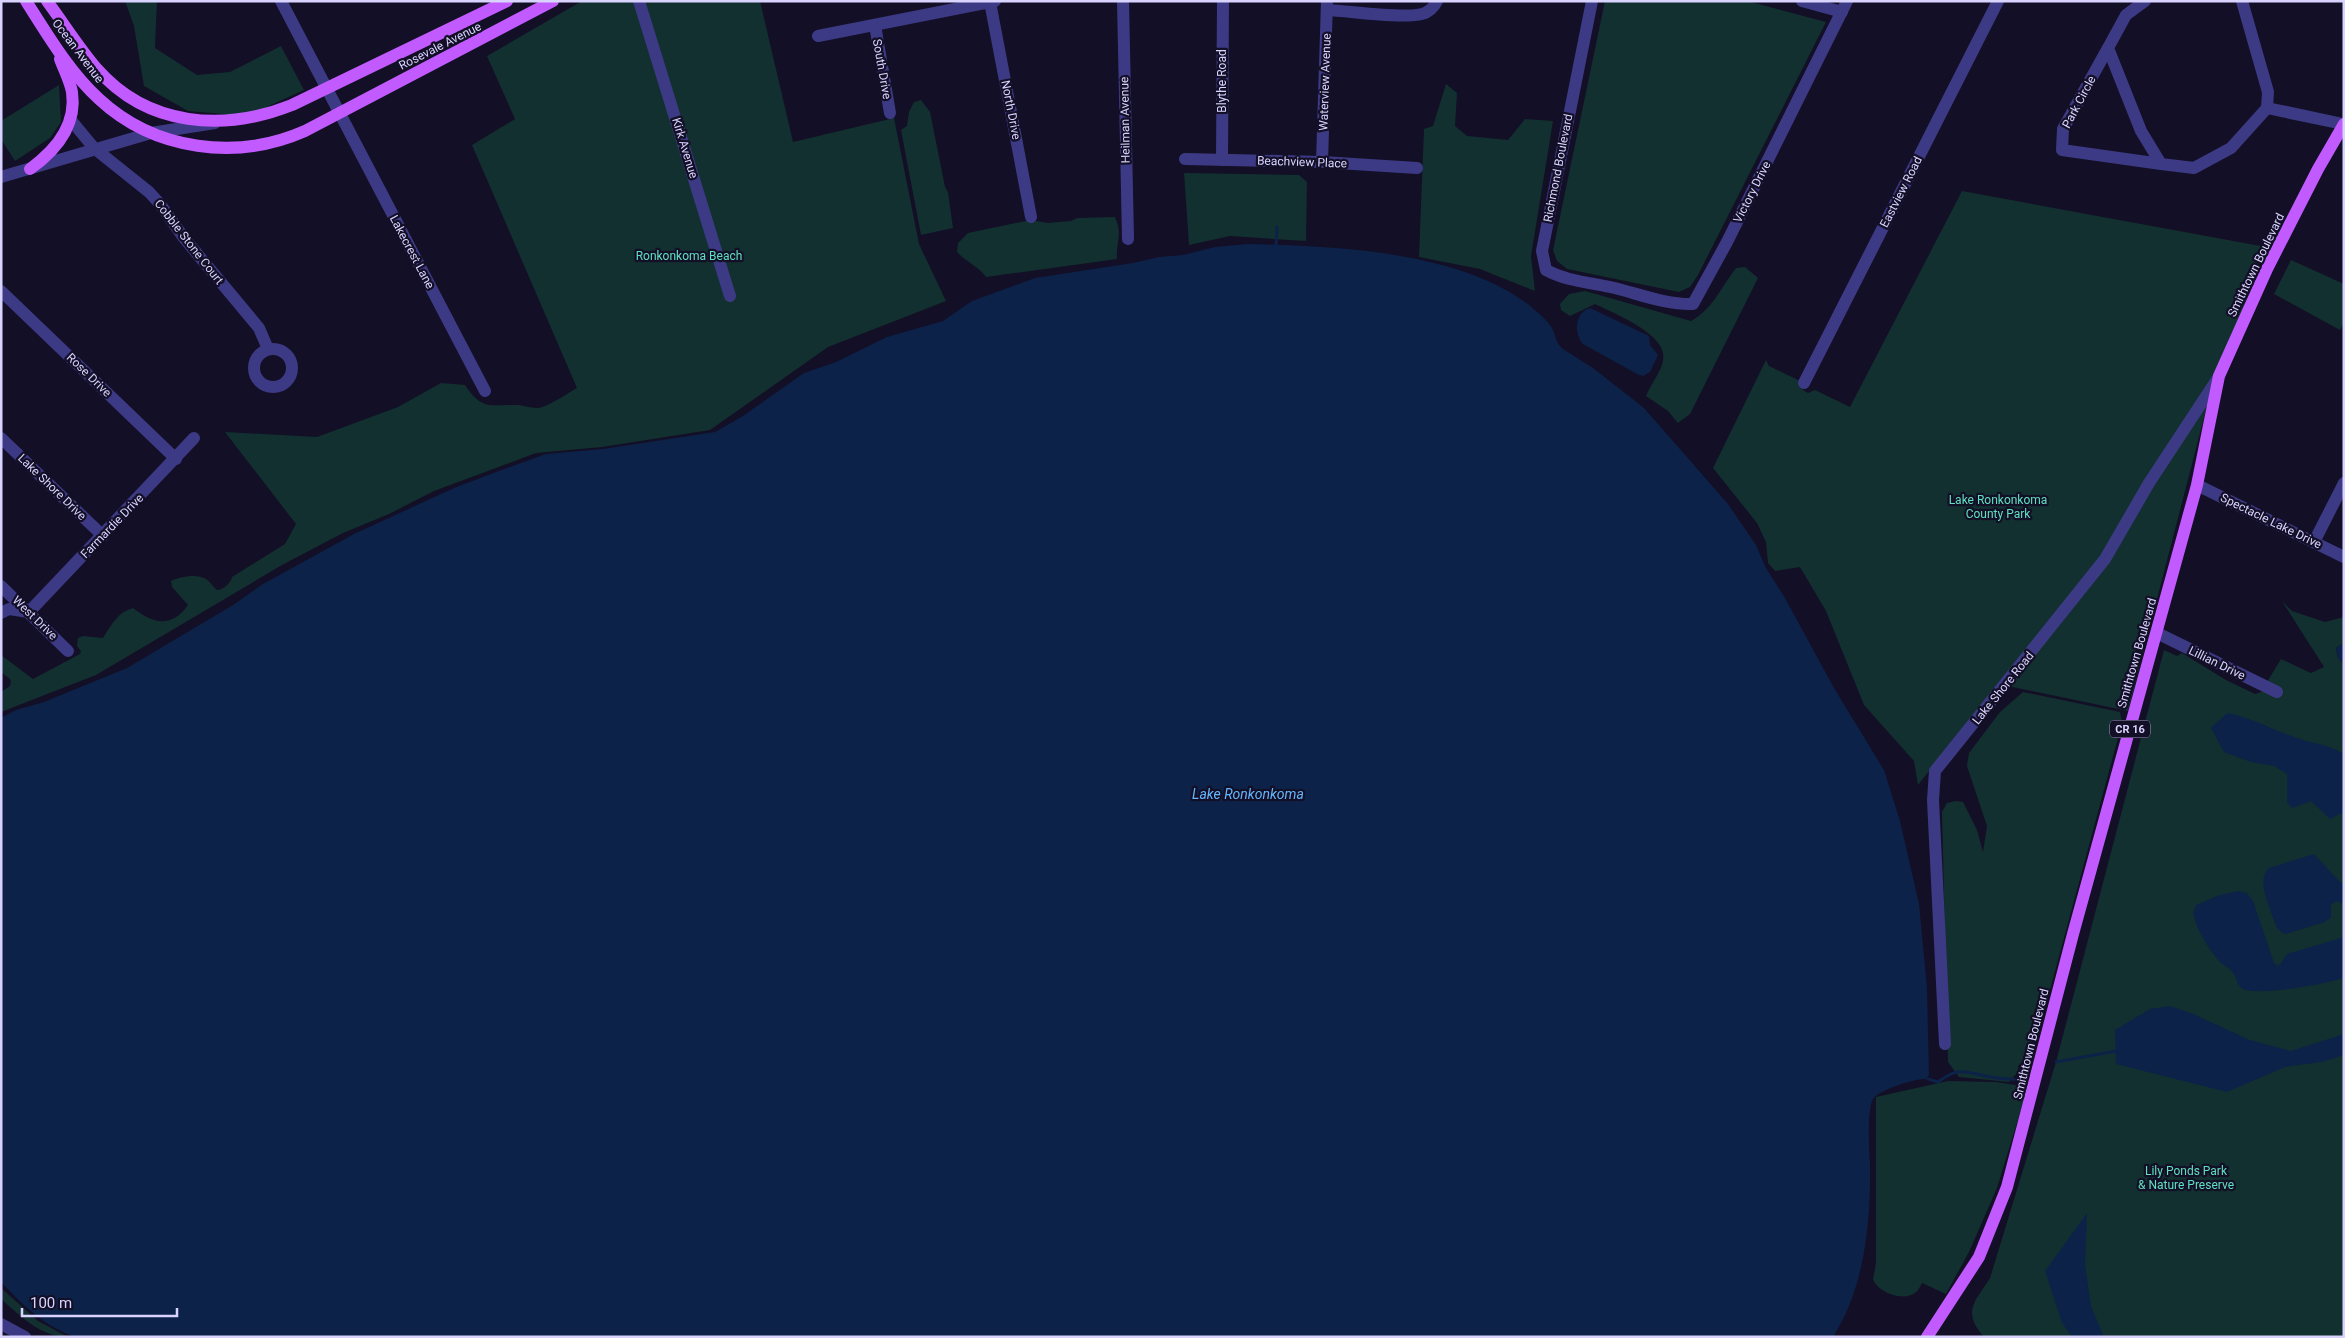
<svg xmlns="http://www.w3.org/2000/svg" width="2345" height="1338" font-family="Roboto,sans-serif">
<rect width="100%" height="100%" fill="#130f26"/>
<g fill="#12302f">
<polygon points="125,1 157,1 155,48 197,75 230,72 281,46 304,90 247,116 188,111 144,86 134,26"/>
<path d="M582,1h178l33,141 101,-24 25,126 27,57 -118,46 -118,83 -108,17 -66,6 -102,38 -45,23 -46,19 -61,32 -186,110 -95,37v-20l9,-6 1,-6 -10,-8v-17l32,24 47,-25 1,-3 -4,-5 1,-8 5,-2 20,2c8,-13 15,-26 30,-30 19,15 38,21 55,-3l-16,-18 -1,-6c8,-4 26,-8 35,-2 4,2 7,8 11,11 6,0 14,-7 15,-13l53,-33 11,-20 -71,-92 92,5 81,-30 43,-24 24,2c18,27 26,19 54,20 6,1 13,3 19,3 10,-1 30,-15 39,-20l-105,-243 43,-26 -28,-63z"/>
<polygon points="1605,1 1747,1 1826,22 1698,275 1690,287 1679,292 1567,269 1557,261 1553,250"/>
<polygon points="1446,84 1457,93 1455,126 1467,136 1508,140 1525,119 1553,121 1531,256 1535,291 1480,269 1419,257 1424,129 1433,126"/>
<polygon points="59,85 61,122 50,138 15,161 1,139 1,121"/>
<polygon points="921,100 930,112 945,187 948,192 953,228 921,235 901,130 907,126 909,112 914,102"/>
<polygon points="1184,173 1299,175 1307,182 1306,241 1230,236 1189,245"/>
<path d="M1962,191l304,56 -59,159 -79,305 -130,-27 -80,101 -4,-24 -50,-56 -38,-94 -26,-44 -25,4 -7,-8 -2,-21 -9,-19 -44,-55 53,-108 3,6 31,15c0,6 2,9 8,12l7,-3 35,17z"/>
<path d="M1115,217c8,18 1,24 2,42l-131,18c-8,-11 -20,-15 -29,-25l1,-9 10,-10 62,-13 18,3 23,-2 6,-3z"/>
<polygon points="2291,260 2344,284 2344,322 2340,330 2274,294"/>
<path d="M1745,267l13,11 -68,136 -12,9 -10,-12 -22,-15c4,-11 15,-24 17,-35 7,-26 -50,-48 -68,-57l-25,12 -9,-6 -1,-6 9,-10 16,-3 106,30c21,-11 31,-35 45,-53z"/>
<path d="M2282,601l10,10 33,11 19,-5v26l-8,5 2,10 6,6v673h-360c-22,-26 -10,-34 6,-59l66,-216 108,-412 13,6 5,-3 44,27 29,14 6,-2 20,-33 30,14 13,-6z"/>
<polygon points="2023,692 2120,712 2122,723 2040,1027 2022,1062 2018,1066 2018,1072 2009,1082 1959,1077 1948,1062 1942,812 1947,803 1956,801 1963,802 1977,830 1983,852 1987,826 1967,766 1969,753 2000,712"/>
<path d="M1948,1081l48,1 32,5 -31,101 -28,64 -23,42 -24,-11c-2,4 -4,8 -7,10 -12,9 -38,-1 -42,-14l3,-16v-166z"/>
<path d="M1,1288l37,33 30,16c-27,0 -46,-20 -66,-37z"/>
</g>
<g fill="#0c2248">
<path d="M1248,244c86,2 211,7 281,61 8,7 19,15 24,25 3,7 3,13 10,19l30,19 51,40 84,96 28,41 10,23 19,30 49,90 50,82 16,51 19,83 8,84 2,87 -3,4c-9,-1 -48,11 -53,20 -6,11 -4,50 -3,64 1,58 -5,124 -37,174h-1757c-30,-9 -53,-32 -74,-54l-1,-565 15,-8 28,-8 83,-34 106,-63 30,-21 91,-50 100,-46 42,-16 50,-18 57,-5 112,-17 28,-16 61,-43 32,-11 51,-25 56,-16 29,-20 63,-23 98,-15 26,-6 24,-2 32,-8z"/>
<path d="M1590,308l59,28 1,9 8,10 -8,17 -7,4 -6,-2 -54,-30c-9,-10 -9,-31 7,-36z"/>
<polygon points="2344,643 2344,664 2338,658 2336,648"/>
<path d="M2227,713c26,5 48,18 73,26 16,5 29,6 44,15v58l-14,7 -19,-18 -19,7 -5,-6v-28l-13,-8 -23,-4 -27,-10 -13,-24z"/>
<path d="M2314,854l26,28 4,1v21l-8,-3 -5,4v12l-6,5 -39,12 -5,-2 -5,-6c-5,-17 -21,-45 -7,-58z"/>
<path d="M2239,891l8,2 6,8 21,62 5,3 8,-12 57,-17v41c-18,6 -81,17 -98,12 -10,-3 -8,-11 -13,-17 -2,-4 -8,-7 -12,-10 -13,-14 -23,-31 -28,-49l3,-9 24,-10z"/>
<polygon points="2170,1006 2191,1013 2250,1040 2291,1051 2344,1034 2344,1055 2322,1062 2285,1067 2227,1092 2116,1064 2115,1030 2150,1009"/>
<polygon points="2087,1213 2085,1265 2091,1306 2104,1337 2072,1337 2062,1323 2045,1271"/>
</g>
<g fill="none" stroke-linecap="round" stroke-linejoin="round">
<g stroke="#0c2248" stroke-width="3">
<polyline points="1276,245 1277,227"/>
<polyline points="2056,1062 2116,1051"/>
<path d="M1928,1079l10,3c23,-17 28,-9 53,-5 10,2 21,2 32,3"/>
</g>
<g stroke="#3d3a85" stroke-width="12">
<polyline points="281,1 485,391"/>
<polyline points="639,1 730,296"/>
<polyline points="1123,1 1128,239"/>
<path d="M1592,1l-50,250 4,19c20,11 41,12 64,17 27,6 55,18 83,17l34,-62 120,-241"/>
<polyline points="1802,1 1842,12"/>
<polyline points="2145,1 2126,15 2108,48 2141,131 2161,164 2194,168 2231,148 2267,108"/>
<polyline points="2242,1 2268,92 2267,108"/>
<polyline points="990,2 1031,217"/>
<path d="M1327,10c23,1 76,9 95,4 7,-2 12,-7 15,-13"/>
<polyline points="875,25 890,113"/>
<polyline points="818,36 995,1"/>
<polyline points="2108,48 2063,129 2062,150 2161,164"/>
<polyline points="2267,108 2343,124"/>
<polyline points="70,119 94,148 149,192 160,204 184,238 259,328 268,349"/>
<polyline points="1185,159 1322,162 1417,168"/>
<polyline points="1222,160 1223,1"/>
<polyline points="1322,162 1327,1"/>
<polyline points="1,177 151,133 215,123"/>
<polyline points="1,291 176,459"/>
<circle cx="273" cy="368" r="19"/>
<polyline points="1804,383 1998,1"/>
<polyline points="1,438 103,536"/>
<polyline points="2197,485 2344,557"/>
<polyline points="2314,542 2344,483"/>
<polyline points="1,586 68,651"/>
<polyline points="1,613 9,609 29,612 194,438"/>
<polyline points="2157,633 2277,692"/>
<polyline points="1945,1044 1933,800 1935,771 2105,559 2149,483 2218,378"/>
<polyline points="1,1324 25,1337"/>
</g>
<g stroke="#c25bff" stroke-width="12">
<path d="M26,1c21,33 44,72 73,98 56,52 138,62 206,32l248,-130"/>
<path d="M47,1c17,23 32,47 50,68 51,58 127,63 195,36l215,-104"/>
<path d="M30,169c25,-18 47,-43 42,-77 -2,-11 -8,-22 -12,-33"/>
<polyline points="1927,1337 1979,1257 2007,1187 2073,934 2197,485 2219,376 2267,269 2318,169 2344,124"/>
</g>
</g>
<g text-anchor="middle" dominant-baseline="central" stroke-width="4.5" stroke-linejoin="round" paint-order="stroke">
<rect fill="#130f26" stroke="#9e99be" stroke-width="1" x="2110" y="720.5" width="40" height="17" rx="4"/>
<g font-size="11" font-weight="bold" fill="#d9d4ff">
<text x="2130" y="729">CR 16</text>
</g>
<g font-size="12" fill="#d9d4ff" stroke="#130f26">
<text transform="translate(440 46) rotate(-27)">Rosevale Avenue</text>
<text transform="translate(78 51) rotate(53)">Ocean Avenue</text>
<text transform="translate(882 69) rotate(80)">South Drive</text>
<text transform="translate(1222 81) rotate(-90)">Blythe Road</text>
<text transform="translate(1325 82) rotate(-88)">Waterview Avenue</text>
<text transform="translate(2079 102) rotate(-62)">Park Circle</text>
<text transform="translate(1011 110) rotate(79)">North Drive</text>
<text transform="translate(1125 120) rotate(-91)">Heilman Avenue</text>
<text transform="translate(685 148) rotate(73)">Kirk Avenue</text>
<text transform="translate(1302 162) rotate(2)">Beachview Place</text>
<text transform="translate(1558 168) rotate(-79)">Richmond Boulevard</text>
<text transform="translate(1752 192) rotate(-63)">Victory Drive</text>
<text transform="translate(1901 192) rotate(-63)">Eastview Road</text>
<text transform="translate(189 242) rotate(52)">Cobble Stone Court</text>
<text transform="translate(412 252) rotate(62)">Lakecrest Lane</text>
<text transform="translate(2256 265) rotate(-64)">Smithtown Boulevard</text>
<text transform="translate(89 375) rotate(44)">Rose Drive</text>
<text transform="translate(52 487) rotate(44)">Lake Shore Drive</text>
<text transform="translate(2271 521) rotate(26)">Spectacle Lake Drive</text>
<text transform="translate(112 526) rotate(-46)">Farmardie Drive</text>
<text transform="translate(35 618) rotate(44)">West Drive</text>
<text transform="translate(2137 653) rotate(-74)">Smithtown Boulevard</text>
<text transform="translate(2217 663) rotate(26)">Lillian Drive</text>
<text transform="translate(2003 688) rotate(-51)">Lake Shore Road</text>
<text transform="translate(2031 1044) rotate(-76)">Smithtown Boulevard</text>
</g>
<g font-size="12" fill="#5fe0c0" stroke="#130f26">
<text x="689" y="256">Ronkonkoma Beach</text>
<text x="1998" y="500">Lake Ronkonkoma<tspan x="1998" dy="14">County Park</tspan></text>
<text x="2186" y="1171">Lily Ponds Park<tspan x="2186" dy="14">&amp; Nature Preserve</tspan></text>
</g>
<g font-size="14" font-style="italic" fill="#62b6ff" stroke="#130f26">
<text x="1248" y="794">Lake Ronkonkoma</text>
</g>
</g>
<rect width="2345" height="1338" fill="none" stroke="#d9d4ff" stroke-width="5"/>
<path d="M22 1308v8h155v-8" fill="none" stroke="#d9d4ff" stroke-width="2.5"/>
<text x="30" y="1308" font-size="15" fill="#d9d4ff" stroke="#130f26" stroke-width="4" paint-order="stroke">100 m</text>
</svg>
